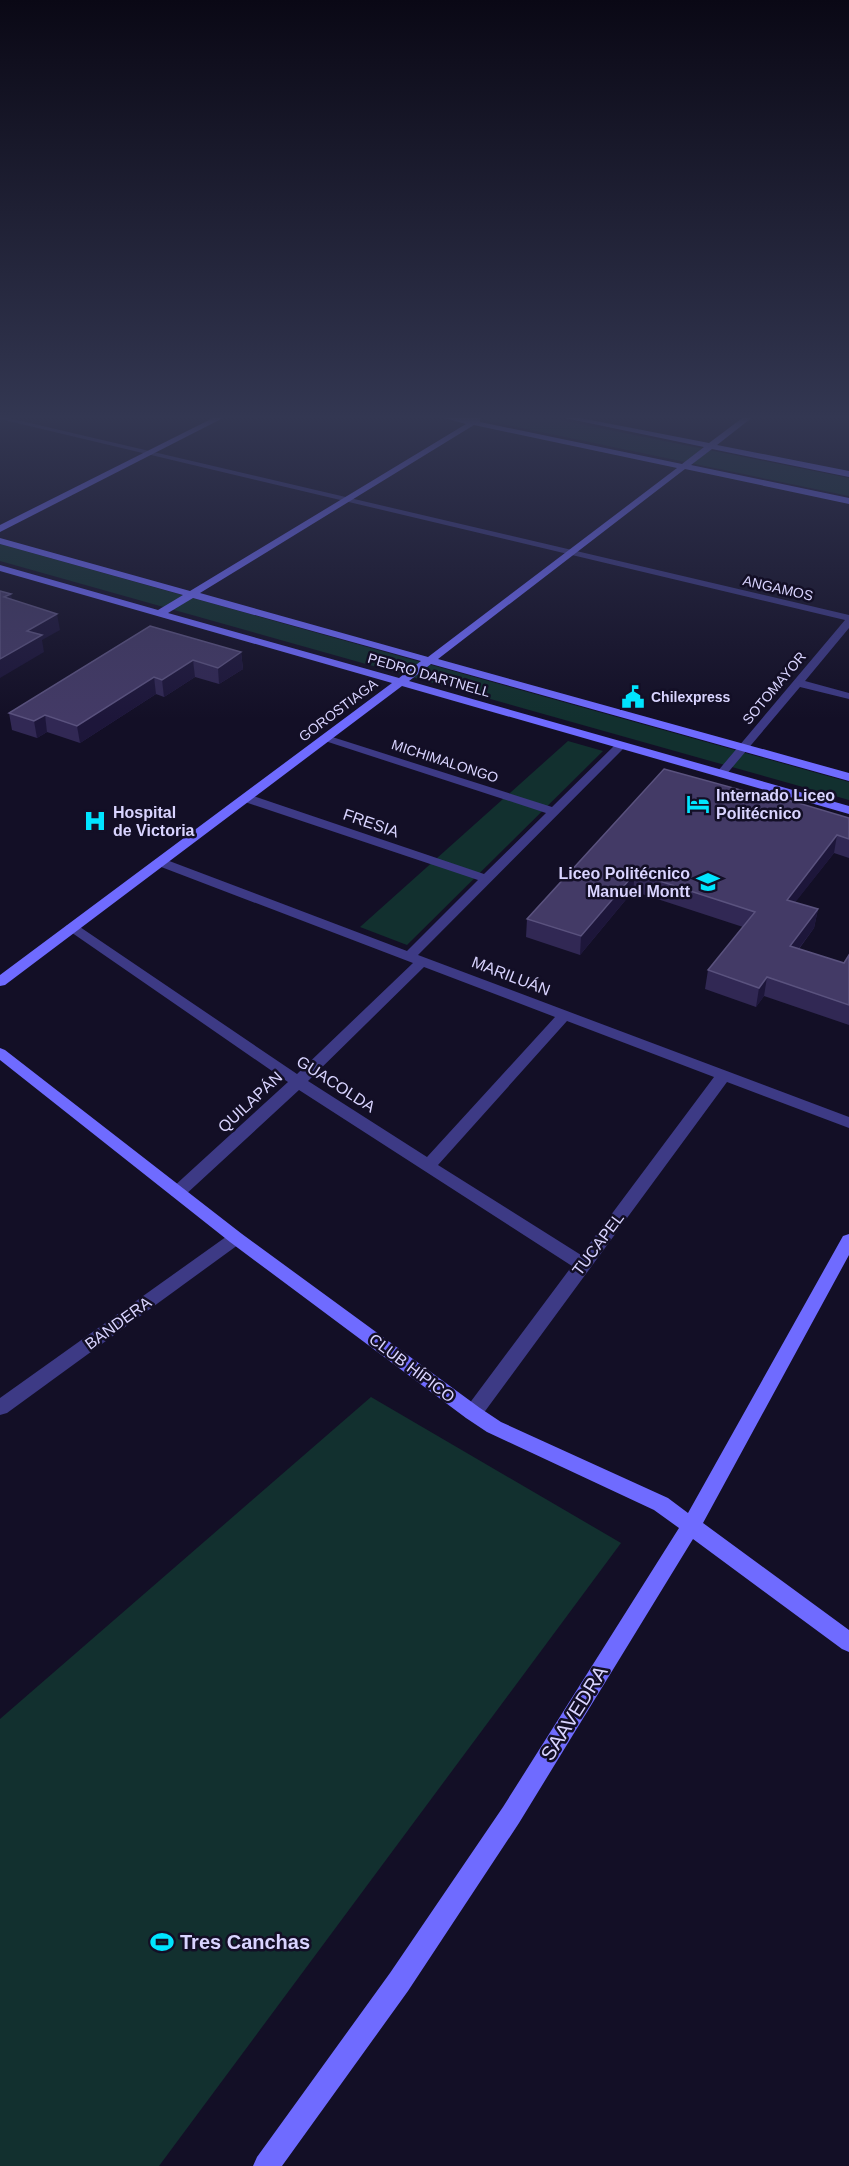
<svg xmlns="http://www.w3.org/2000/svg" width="849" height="2166" font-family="Arial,sans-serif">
<rect width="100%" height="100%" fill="#130f26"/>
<g fill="#12302f">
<polygon points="464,416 540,416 849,478 849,496"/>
<polygon points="0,544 849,782 849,800 0,561"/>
<polygon points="568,741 603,751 407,945 360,927"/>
<polygon points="371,1397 621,1543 159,2166 0,2166 0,1719"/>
</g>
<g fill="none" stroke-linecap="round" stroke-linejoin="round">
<g fill="#3d3a85" fill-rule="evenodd">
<polygon points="0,416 849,615 849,628 805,681 849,693 849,699 800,687 725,776 717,776 717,772 845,620 0,419"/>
<path d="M326,735l226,72 65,-64h8v4l-207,208 431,162v11l-122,-46 -247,336 -7,2 -7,-2 -2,-5 2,-5 106,-142 -273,-176 -115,106h-12l-2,-4 2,-4 116,-106 -223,-154 2,-3h10l220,149 116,-111 -257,-98 -2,-3 2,-3h8l243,92 71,-71 -236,-79v-6h8l234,79 62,-61 -224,-73 -2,-2zM424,967l131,50 -128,140 -119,-76zM567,1021l147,56 -133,178 -143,-90z"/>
<polygon points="236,1232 242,1234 244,1238 242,1242 7,1413 0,1415 0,1398 230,1234"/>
</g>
<g fill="#6f6bff" fill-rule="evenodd">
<polygon points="217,416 227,416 0,532 0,525"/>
<path d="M437,416c15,0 29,2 43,2v4l202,42 22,-17 -149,-31h15l139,27 36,-27h9l-37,29 132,26v6l-137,-28 -21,16 158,33v6l-164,-35 -247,190 411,114v8l-418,-117 -22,17 440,125v8l-447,-128 -397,299 -5,1v-11l392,-292 -392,-112v-6l158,45 25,-15 -183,-51v-6l190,53 276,-167zM474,425l203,43 -249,189 -228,-64zM193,598l228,63 -22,17 -231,-65z"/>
<polygon points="0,1048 5,1050 242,1234 480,1408 501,1422 668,1498 688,1513 843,1236 849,1234 849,1255 703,1523 849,1630 849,1652 842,1649 693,1539 519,1823 408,1991 282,2166 253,2166 257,2157 390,1973 503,1807 679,1528 654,1510 487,1432 466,1418 230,1242 0,1060"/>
</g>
</g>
<g fill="#312854">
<polygon points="150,626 241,652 243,669 219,684 195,677 164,697 156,694 80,743 47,732 37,738 12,730 9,713"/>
<polygon points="755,794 849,818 849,858 834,853 795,902 818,909 814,928 799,949 844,963 849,955 849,1025 764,996 756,1007 705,989 708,970 743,927 633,891 580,955 526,937 527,919"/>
</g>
<g fill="#1d163a">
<polygon points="11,594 14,611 4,597"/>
<polygon points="57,614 60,630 42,640 44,652 0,678 0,659 27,631"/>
<polygon points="241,652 243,669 219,684 218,668"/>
<polygon points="193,660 195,677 164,697 162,680"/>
<polygon points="154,677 156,694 80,743 77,726"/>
<polygon points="45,715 47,732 37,738 34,721"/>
<polygon points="837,835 834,853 783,918 787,900"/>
<polygon points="635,873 633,891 580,955 581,936"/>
<polygon points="818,909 814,928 787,964 790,946"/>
<polygon points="767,977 764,996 756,1007 759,988"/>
</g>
<g fill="#433a66" stroke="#5a527e" stroke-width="1.5">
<polygon points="0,591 11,594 4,597 57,614 27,631 42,635 0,659"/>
<polygon points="150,626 241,652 218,668 193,660 162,680 154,677 77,726 45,715 34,721 9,713"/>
<polygon points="664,769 755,794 758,791 849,818 849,839 837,835 787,900 818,909 790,946 844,963 849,955 849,1005 767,977 759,988 708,970 755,912 635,873 581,936 527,919"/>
</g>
<linearGradient id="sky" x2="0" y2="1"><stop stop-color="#0a0815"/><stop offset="0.58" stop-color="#333752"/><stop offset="1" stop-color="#333752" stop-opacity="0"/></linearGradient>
<rect width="849" height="719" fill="url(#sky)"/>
<defs>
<g id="civic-bare" transform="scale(1.8)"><path d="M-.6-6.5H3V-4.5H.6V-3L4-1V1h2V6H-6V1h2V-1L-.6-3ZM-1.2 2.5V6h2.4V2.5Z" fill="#00e5ff" stroke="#130f26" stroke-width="2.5" paint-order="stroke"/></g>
<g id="hotel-bare" transform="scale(1.8)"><path d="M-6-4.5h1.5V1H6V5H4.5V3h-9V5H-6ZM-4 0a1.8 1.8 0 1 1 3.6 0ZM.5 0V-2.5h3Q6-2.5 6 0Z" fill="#00e5ff" stroke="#130f26" stroke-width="2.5" paint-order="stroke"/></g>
<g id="hospital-bare" transform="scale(1.8)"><path d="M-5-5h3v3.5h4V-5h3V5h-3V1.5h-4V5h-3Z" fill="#00e5ff" stroke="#130f26" stroke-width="2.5" paint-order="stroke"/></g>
<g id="school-bare" transform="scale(1.8)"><path d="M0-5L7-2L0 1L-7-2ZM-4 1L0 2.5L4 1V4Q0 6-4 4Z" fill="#00e5ff" stroke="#130f26" stroke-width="2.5" paint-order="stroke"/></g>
<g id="stadium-bare" transform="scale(1.8)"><path d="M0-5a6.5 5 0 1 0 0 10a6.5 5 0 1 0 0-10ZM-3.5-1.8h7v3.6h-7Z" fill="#00e5ff" stroke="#130f26" stroke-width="2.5" paint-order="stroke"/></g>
</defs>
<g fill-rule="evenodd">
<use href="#civic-bare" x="633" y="697"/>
<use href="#hotel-bare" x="698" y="804"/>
<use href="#hospital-bare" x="95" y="821"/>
<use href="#school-bare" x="708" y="882"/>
<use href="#stadium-bare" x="162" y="1942"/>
</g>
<g text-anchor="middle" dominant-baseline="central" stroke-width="5" stroke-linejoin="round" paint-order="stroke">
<g font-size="14" fill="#d9d4ff" stroke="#130f26">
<text transform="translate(778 588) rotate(13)">ANGAMOS</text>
<text transform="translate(429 675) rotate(16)">PEDRO DARTNELL</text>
<text transform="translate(774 688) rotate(-50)">SOTOMAYOR</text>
<text transform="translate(338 710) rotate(-37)">GOROSTIAGA</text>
<text transform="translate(445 761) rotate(18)">MICHIMALONGO</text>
</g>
<g font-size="14" font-weight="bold" fill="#d9d4ff" stroke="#130f26" text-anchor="start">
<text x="651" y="697">Chilexpress</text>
</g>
<g font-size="16" font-weight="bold" fill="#d9d4ff" stroke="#130f26" text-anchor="start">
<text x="716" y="795">Internado Liceo<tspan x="716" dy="18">Politécnico</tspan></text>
<text x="113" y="812">Hospital<tspan x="113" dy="18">de Victoria</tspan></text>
<text x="690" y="873" text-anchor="end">Liceo Politécnico<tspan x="690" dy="18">Manuel Montt</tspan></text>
</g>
<g font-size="16" fill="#d9d4ff" stroke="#130f26">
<text transform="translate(371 823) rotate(19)">FRESIA</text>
<text transform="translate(511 976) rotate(21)">MARILUÁN</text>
<text transform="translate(336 1084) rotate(33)">GUACOLDA</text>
<text transform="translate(250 1102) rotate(-43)">QUILAPÁN</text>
<text transform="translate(598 1244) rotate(-53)">TUCAPEL</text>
<text transform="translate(118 1323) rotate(-36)">BANDERA</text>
<text transform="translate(412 1368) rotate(37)">CLUB HÍPICO</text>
</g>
<g font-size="20" fill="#d9d4ff" stroke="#130f26">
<text transform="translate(574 1713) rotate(-58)">SAAVEDRA</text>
</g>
<g font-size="20" font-weight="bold" fill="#d9d4ff" stroke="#130f26" text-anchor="start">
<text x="180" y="1942">Tres Canchas</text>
</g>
</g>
</svg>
